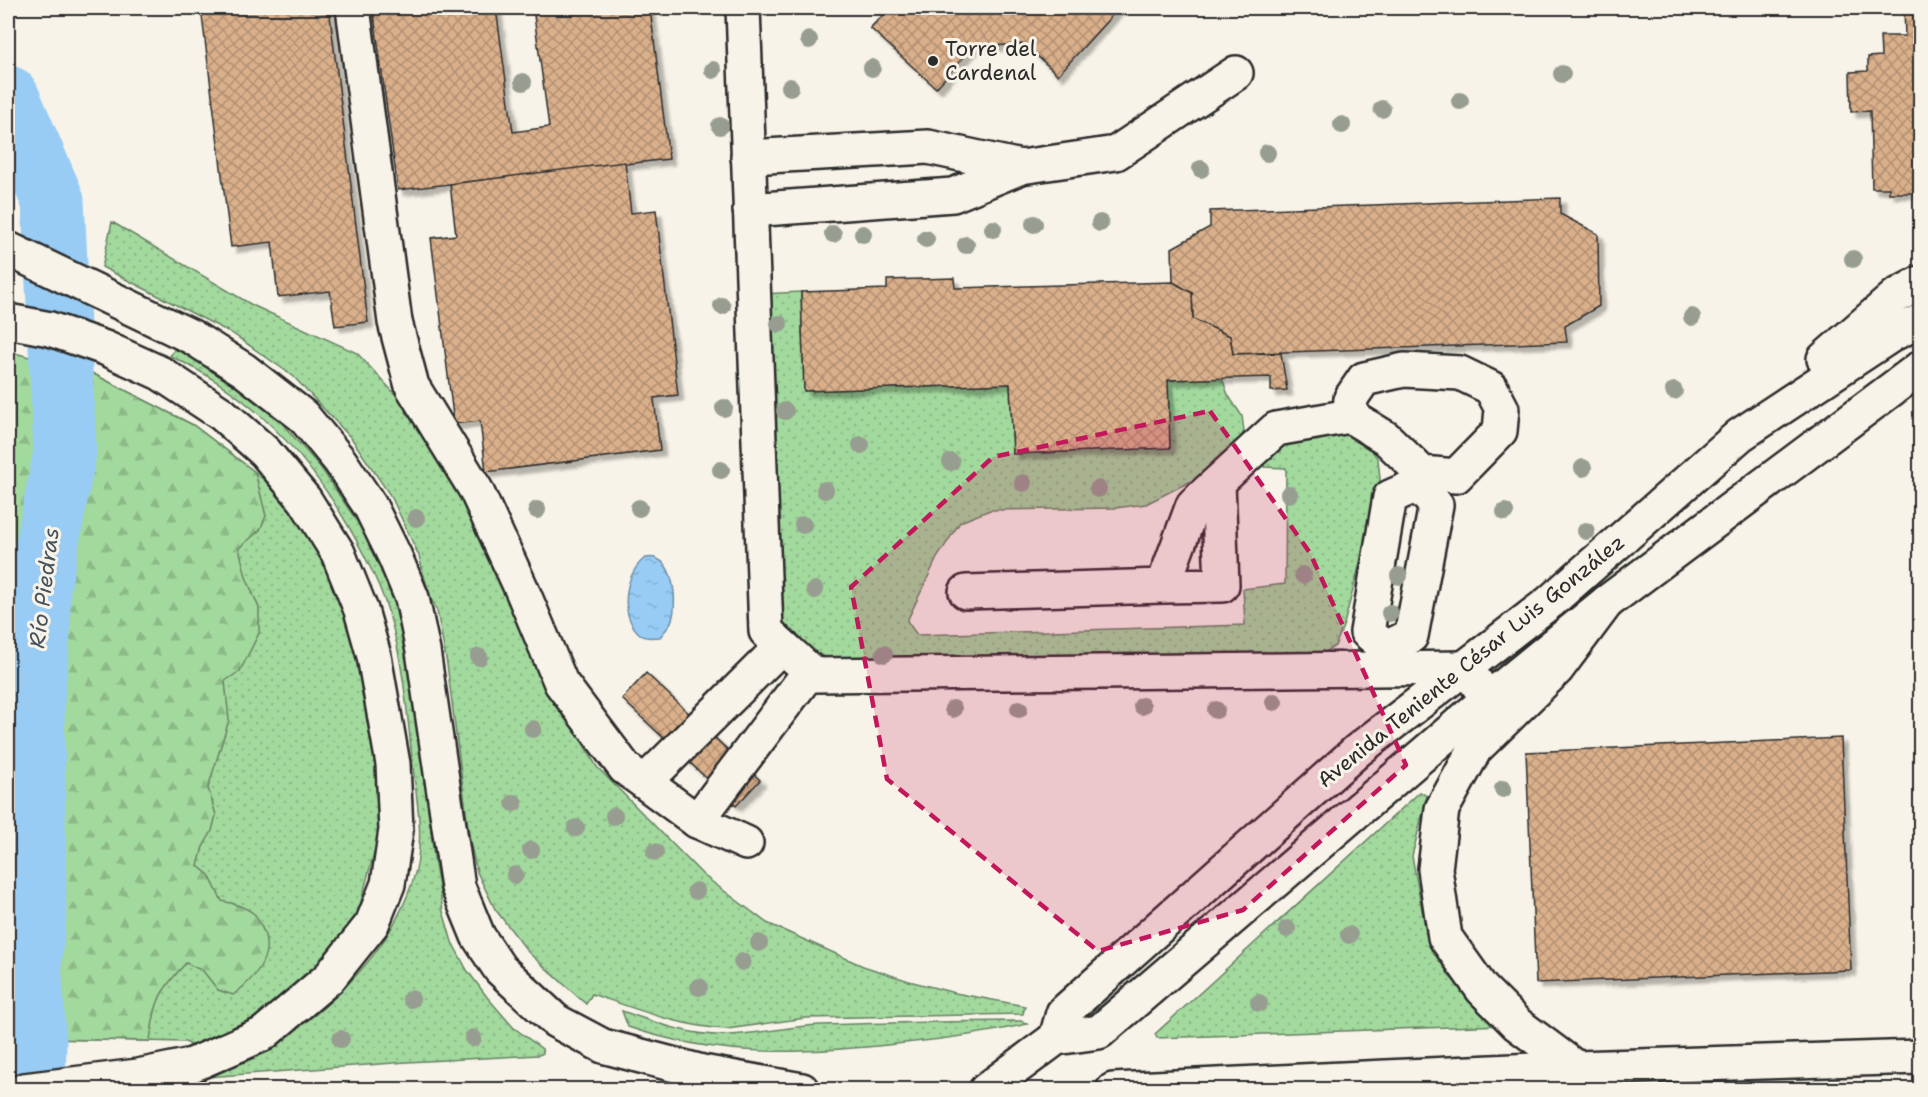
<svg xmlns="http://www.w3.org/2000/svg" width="1928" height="1097" font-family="'Shantell Sans',sans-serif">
<defs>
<pattern id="grass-dots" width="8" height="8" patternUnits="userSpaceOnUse" patternTransform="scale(1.5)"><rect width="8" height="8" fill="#a2d99d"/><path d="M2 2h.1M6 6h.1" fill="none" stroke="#8cba87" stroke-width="1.8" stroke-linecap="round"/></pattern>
<pattern id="forest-firs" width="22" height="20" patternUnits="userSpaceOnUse" patternTransform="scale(1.5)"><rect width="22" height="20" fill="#a2d99d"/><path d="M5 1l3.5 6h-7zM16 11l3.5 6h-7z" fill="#8cba87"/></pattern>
<pattern id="water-ripples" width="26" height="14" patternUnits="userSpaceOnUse" patternTransform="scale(1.5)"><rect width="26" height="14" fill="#98ccf5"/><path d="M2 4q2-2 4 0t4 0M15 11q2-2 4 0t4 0" fill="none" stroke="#83afd2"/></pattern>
<pattern id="building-cross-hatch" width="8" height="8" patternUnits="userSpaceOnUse" patternTransform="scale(1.5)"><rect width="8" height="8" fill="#dab08b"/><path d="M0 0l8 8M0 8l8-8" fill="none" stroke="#b18f72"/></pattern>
<filter id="shadow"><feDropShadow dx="5.5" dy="5.5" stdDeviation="1.5" flood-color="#0004"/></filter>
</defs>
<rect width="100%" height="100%" fill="#f7f3e8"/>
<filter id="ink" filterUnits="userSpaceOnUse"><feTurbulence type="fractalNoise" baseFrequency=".0167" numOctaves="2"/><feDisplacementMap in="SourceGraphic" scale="12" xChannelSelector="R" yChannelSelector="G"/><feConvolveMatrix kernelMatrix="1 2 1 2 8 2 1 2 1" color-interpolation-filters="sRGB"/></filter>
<g filter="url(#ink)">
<g fill="url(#grass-dots)" stroke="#668264" stroke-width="1.5">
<path d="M112,222l140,83 105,48 53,57 67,110 83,185 37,62 106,108 64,48 96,43 46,15 46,12 70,13 -2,8 -217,4 -79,11c-46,-2 -91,-20 -135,-35l-6,10 -57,-51 -34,-44 -18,-37 -7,-30 -23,-178 -10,-53 -8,-16 -10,-39 -27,-58 -40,-59 -59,-63 -60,-42 -131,-67z"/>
<polygon points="801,292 804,391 1010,384 1013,454 1170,448 1168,380 1222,378 1228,395 1242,416 1244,431 1236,447 1223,460 1193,480 1146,504 1115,508 990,510 960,522 937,558 907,621 917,635 1245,625 1243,589 1285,584 1286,468 1264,467 1264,458 1286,440 1316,434 1349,434 1367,444 1378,459 1380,479 1375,506 1344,624 1335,646 1319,656 833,661 811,650 777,622 762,294"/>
<path d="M176,347l39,24 13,6 44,35 49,56 48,71 17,37 20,62 14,98 14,122 9,53 9,31 15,28 20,27 26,30 29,22 1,4 -4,2 -132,7 -200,15 -2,-4c19,-8 38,-14 55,-23 54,-25 116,-86 141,-140 7,-15 15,-34 17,-52 5,-32 -3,-68 -6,-100 -5,-48 -9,-98 -23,-144 -6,-21 -15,-40 -25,-59 -43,-85 -106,-159 -194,-199z"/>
<polygon points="80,367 193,425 255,472 296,508 344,602 366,675 375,744 381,826 358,913 320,966 269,1012 204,1051 185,1042 48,1039 47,824 41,773 43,728 41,676 47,633 47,593 70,483 73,429 70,404 72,378"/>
<polygon points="1420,792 1427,796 1412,856 1425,926 1449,976 1502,1025 1157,1038 1155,1034"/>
<path d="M622,1011c34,12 71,26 107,24 31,-1 61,-9 91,-10 68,-2 135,-4 202,-4l5,3c-41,9 -81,15 -122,19 -97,11 -183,16 -277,-16z"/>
</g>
<g fill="url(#forest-firs)" stroke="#668264" stroke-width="1.5">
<polygon points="8,351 43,361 53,381 56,429 54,457 34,579 29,628 29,672 25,739 28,847 25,1003 28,1039 8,1044"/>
<path d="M80,367l113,58 62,47 11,44 -6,14 -21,18 7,29 13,31v25l-19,38 -15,10 4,39 -21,68 8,27 -4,16 -9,16 -5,19 11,9 13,26c10,2 22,5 31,12 3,2 5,7 7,11 17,29 -4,54 -27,71l-15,-5 -15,-19 -17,-8c-28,30 -31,38 -36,78l-102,-2 -1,-215 -6,-51 2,-45 -2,-52 6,-43v-40l23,-110 3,-54 -3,-25 2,-26z"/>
</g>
<path fill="url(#water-ripples)" stroke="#6c8ca4" stroke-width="1.5" d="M645,558c3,0 7,-1 10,0 20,6 23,48 16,64 -2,5 -7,10 -11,15 -6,0 -14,2 -19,-2 -23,-18 -17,-61 4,-77z"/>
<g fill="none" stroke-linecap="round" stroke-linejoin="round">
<polyline stroke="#98ccf5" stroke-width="63" points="8,97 53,201 65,452 39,587 39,633 33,700 35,917 30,961 35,1043 34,1090"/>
</g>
<g fill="url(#building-cross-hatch)" stroke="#2b2b2b" stroke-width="1.5" filter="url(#shadow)">
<polygon points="201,8 329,8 368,322 335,326 330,291 278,297 272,242 231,247"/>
<polygon points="373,8 496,8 513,132 549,127 533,8 650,8 669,159 398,190"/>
<polygon points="890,8 1116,8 1118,9 1058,75 1024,44 973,47 936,88 870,28"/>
<polygon points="1904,8 1920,8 1920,185 1916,186 1916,193 1889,193 1889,188 1872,188 1870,111 1851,112 1850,72 1868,71 1868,57 1881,56 1880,36 1905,36"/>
<polygon points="625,162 631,213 656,210 678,395 654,398 660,450 486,472 480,421 454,424 431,238 456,235 450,184"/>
<polygon points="1560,198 1560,214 1598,234 1599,306 1565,326 1567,342 1233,354 1230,336 1193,319 1192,293 1173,282 1172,248 1210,227 1210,211"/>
<polygon points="954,278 955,288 1173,282 1192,293 1193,319 1230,336 1233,354 1281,353 1287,390 1271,391 1271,377 1168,380 1170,448 1013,454 1010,384 804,391 801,292 887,289 887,280"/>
<polygon points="646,673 760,780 736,806 622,699"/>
<polygon points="1841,738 1851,970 1536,983 1526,752"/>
</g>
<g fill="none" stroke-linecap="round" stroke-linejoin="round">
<g stroke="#2b2b2b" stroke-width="38">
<g id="minor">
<polyline points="353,8 395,322 412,386 476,490 522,590 561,683 625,768 697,821 746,843"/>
<polyline points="743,8 766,631 814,675 1466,668 1488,699"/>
<polyline points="748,157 928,147 1021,167 953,195 750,210"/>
<polyline points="1021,167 1116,153 1236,73"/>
<polyline points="1824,359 1896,296 1920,283"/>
<polygon points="1404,370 1460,373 1491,388 1502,409 1500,431 1456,476 1422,473 1386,438 1350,416 1351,398 1364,379"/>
<polyline points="1417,485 1436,505 1411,636 1386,648 1367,632 1390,497 1417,485 1422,473"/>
<polyline points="1163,586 1222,585 1218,483"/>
<polyline points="966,592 1163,586 1193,505 1276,429 1350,416"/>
<polyline points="645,782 782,646"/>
<polyline points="697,821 810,671"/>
<polyline points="1056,1038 1063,1013 1358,750 1550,602 1740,435 1893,334 1920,321"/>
<polyline points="986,1090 1056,1038 1099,1032 1488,699 1607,602 1920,368"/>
</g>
</g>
<g stroke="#2b2b2b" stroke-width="38">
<g id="highway">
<polyline points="8,249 192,337 244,370 303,416 340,461 370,506 395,557 412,598 423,651 458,887 478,936 500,969 556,1021 603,1046 702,1072 802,1090"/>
<polyline points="8,321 50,329 105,348 160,373 222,414 265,452 305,500 338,553 361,610 374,656 393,764 396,830 388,884 372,924 329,978 263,1034 192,1065 138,1076 24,1090"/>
<polyline points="1576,1068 1517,1024 1482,989 1445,937 1435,869 1442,809 1475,749 1557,669 1607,602"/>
<polyline points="1113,1090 1576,1068 1920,1057"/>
</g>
</g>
<use href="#minor" stroke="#f7f3e8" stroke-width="33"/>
<use href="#highway" stroke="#f7f3e8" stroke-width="33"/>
</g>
<g fill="#979d90">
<circle cx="809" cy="40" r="9"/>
<circle cx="872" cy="68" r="9"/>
<circle cx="713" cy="70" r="9"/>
<circle cx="1562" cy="74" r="9"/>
<circle cx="523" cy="82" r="9"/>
<circle cx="790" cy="87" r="9"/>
<circle cx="1460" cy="101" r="9"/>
<circle cx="1382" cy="109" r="9"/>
<circle cx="1342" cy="125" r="9"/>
<circle cx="720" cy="126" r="9"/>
<circle cx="1267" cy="153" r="9"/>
<circle cx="1201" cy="169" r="9"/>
<circle cx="1100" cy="223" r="9"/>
<circle cx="1034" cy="224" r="9"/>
<circle cx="993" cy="229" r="9"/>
<circle cx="833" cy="234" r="9"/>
<circle cx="863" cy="234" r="9"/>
<circle cx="926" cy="239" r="9"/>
<circle cx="966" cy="245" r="9"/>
<circle cx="1853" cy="259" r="9"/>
<circle cx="722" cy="306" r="9"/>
<circle cx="1692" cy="317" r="9"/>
<circle cx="779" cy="324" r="9"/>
<circle cx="1674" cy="391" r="9"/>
<circle cx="724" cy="408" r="9"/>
<circle cx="785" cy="411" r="9"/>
<circle cx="861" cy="445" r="9"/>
<circle cx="951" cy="462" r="9"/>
<circle cx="1583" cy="468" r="9"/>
<circle cx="721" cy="470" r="9"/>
<circle cx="1023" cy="483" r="9"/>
<circle cx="1098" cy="489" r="9"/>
<circle cx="825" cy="490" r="9"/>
<circle cx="1289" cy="494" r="9"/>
<circle cx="639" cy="508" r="9"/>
<circle cx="537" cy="510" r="9"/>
<circle cx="1505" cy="512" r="9"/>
<circle cx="416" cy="518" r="9"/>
<circle cx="803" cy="525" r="9"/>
<circle cx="1586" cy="531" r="9"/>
<circle cx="1303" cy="575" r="9"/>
<circle cx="1399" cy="576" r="9"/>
<circle cx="815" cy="590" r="9"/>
<circle cx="1390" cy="613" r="9"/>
<circle cx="884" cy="654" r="9"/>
<circle cx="479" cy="657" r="9"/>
<circle cx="1274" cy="702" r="9"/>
<circle cx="1142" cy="706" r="9"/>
<circle cx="953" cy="709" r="9"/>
<circle cx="1019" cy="709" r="9"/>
<circle cx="1216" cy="710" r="9"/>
<circle cx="533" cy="729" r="9"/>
<circle cx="1503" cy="789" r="9"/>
<circle cx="514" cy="803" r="9"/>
<circle cx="614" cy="816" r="9"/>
<circle cx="576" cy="828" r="9"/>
<circle cx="531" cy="850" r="9"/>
<circle cx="655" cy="852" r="9"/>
<circle cx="515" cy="875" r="9"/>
<circle cx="696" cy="891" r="9"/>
<circle cx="1287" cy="929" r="9"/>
<circle cx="1349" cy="935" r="9"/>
<circle cx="759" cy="943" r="9"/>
<circle cx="742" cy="962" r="9"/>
<circle cx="699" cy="987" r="9"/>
<circle cx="411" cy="999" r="9"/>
<circle cx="1259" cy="1003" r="9"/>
<circle cx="473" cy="1038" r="9"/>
<circle cx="341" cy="1039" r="9"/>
</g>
</g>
<path fill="#c2185b" fill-opacity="0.2" stroke="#c2185b" stroke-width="4.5" stroke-dasharray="12 8" stroke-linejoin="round" d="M1210,411l100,142 96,212 -163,145 -145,41 -211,-172 -36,-192 142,-130z"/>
<circle fill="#2b2b2b" stroke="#f7f3e8" stroke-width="2" cx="933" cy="61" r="6"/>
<g text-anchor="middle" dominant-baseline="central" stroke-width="6" stroke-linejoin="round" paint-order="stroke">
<g font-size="21" fill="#2b2b2b" stroke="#f7f3e8" text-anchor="start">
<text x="945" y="49">Torre del<tspan x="945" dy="24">Cardenal</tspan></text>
</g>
<g font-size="21" fill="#2b2b2b" stroke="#f7f3e8">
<text transform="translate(1471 661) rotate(-39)">Avenida Teniente César Luis González</text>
</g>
<g font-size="22" font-style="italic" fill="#46535e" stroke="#f7f3e8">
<text transform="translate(44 588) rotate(-83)">Río Piedras</text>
</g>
</g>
<rect width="1928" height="1097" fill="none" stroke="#f7f3e8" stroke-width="30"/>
<rect x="15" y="15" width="1898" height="1067" fill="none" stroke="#2b2b2b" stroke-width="2" filter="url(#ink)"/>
</svg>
